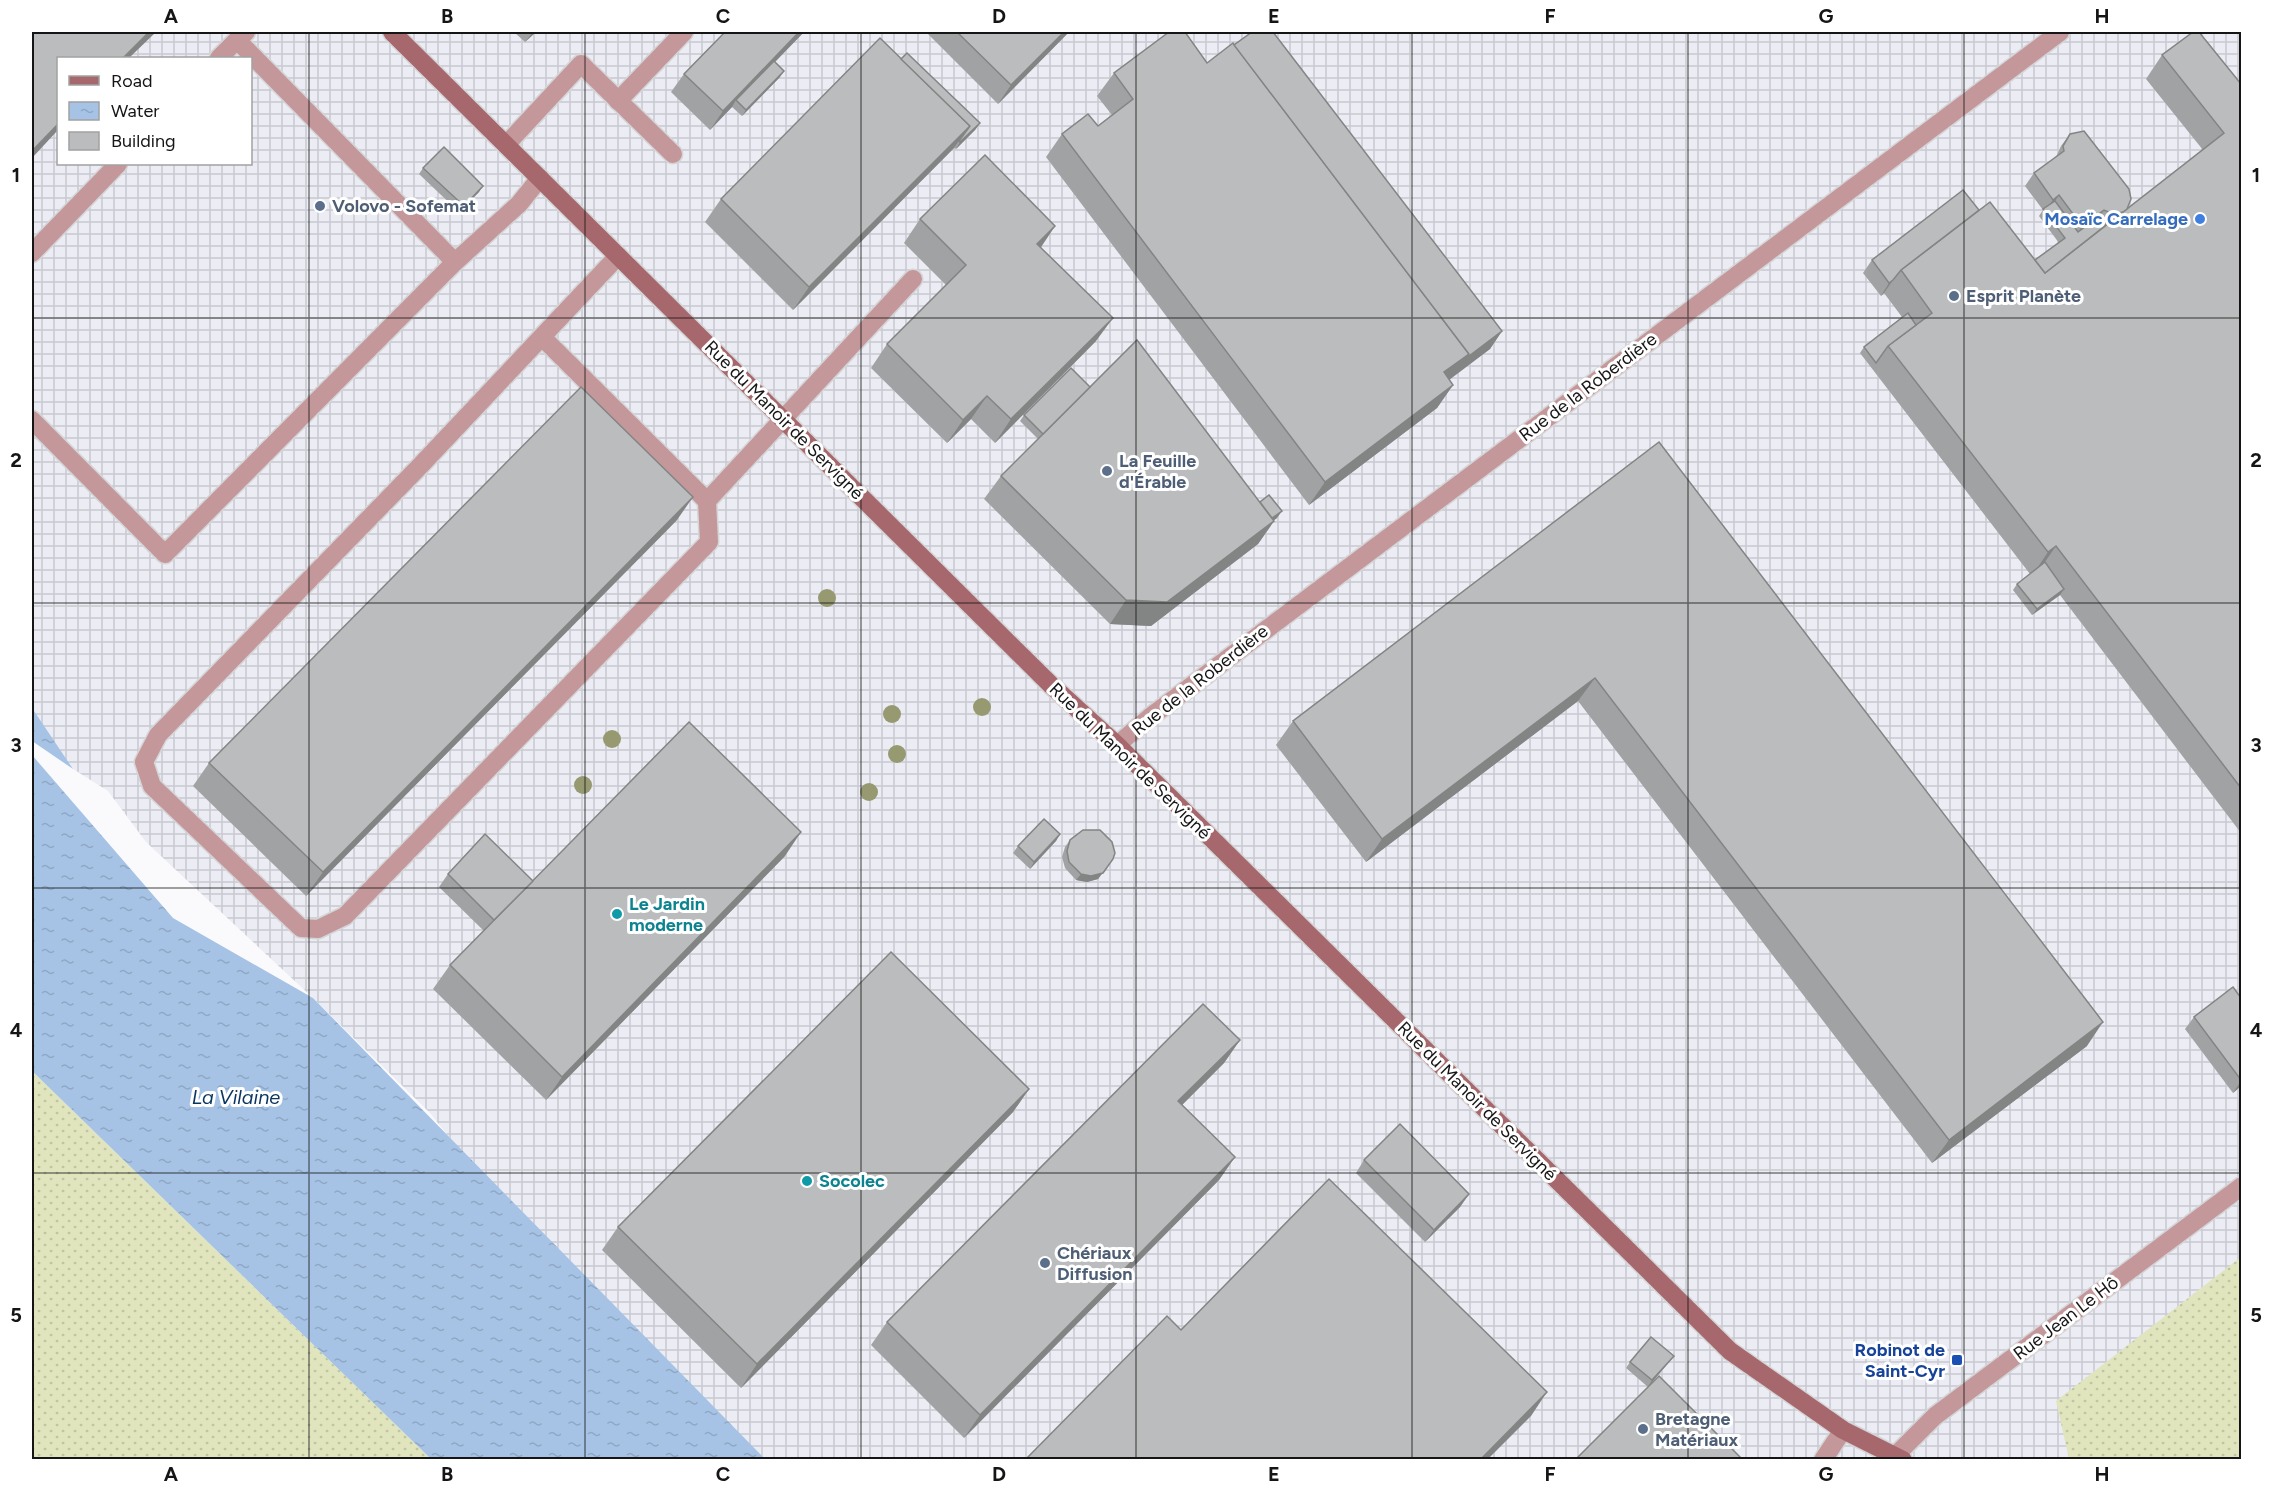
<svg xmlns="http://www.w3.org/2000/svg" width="2273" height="1491" font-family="Figtree,sans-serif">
<defs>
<pattern id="industrial-grid" width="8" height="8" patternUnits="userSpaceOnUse" patternTransform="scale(1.5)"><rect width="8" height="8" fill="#ebecf4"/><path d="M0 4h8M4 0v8" fill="none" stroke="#c9cad0"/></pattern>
<pattern id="grass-dots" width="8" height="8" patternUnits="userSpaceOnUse" patternTransform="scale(1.5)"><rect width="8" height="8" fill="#e0e5be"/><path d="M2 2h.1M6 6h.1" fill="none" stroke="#bfc4a3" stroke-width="1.8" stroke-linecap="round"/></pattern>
<pattern id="water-ripples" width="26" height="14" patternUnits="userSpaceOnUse" patternTransform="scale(1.5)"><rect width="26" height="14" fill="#a6c3e5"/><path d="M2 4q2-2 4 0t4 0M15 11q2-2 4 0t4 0" fill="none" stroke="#8ea7c4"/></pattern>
</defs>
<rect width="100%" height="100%" fill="#fafafc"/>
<path fill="url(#industrial-grid)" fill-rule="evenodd" d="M32,32h2209v1427h-1486l-283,-293 -42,-53 -117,-115 -167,-156 -38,-51 -35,-22 -41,-46zM58,58h192v106h-192z"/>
<g fill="url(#grass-dots)">
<polygon points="32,1071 431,1459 32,1459"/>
<polygon points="2241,1257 2241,1459 2069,1459 2056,1401"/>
</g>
<g fill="url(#water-ripples)">
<polygon points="32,708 73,769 32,741"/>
<polygon points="32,755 173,918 313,998 765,1459 431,1459 32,1071"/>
</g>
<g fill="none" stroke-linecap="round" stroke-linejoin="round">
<g stroke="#d5d5d7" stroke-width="21">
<g id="lane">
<polyline points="246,32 237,40 455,262 519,204 540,178"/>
<polyline points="219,58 237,40"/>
<polyline points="618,101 684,32"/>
<polyline points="506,145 581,64 673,154"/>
<polyline points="32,253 118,164"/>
<polyline points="618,256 420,466 158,735 144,762 152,786 301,928 318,929 345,916 709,542 707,501 913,279"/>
<polyline points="542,337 707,501"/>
<polyline points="32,420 165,554 455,262"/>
<polyline points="1823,1460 1843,1430"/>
</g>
</g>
<g stroke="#d5d5d7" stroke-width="21">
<g id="street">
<polyline points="1117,745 1150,717 2060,32"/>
<polyline points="1895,1456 1935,1416 2242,1186"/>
</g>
</g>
<g stroke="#d5d5d7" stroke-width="21">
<polyline id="secondary" points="392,32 1051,685 1117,745 1730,1351 1843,1430 1903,1460"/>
</g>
<use href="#lane" stroke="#c4989a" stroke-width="18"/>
<use href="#street" stroke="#c4989a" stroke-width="18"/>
<use href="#secondary" stroke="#a6686c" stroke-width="18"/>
</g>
<g fill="#979971">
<circle cx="827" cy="598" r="9"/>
<circle cx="982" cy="707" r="9"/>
<circle cx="892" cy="714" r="9"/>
<circle cx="612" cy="739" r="9"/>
<circle cx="897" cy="754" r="9"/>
<circle cx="583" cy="785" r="9"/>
<circle cx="869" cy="792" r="9"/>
</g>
<g fill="#a1a2a3">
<polygon points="514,32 536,32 525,42"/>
<polygon points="725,32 804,32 775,62 780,77 742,116 732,107 710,130 671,92 684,74"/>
<polygon points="926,32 1069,32 998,104"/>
<polygon points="2162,55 2241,84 2241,833 2060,595 2032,615 2013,590 2017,584 2030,574 1860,353 1864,347 1902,317 1884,293 1881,296 1863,273 1872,260 1979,210 2035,260 2059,243 2039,216 2043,210 2025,186 2034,173 2056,157 2061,146 2070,134 2127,210 2203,150 2146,79"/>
<polygon points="901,59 980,123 975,130 956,149 954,148 793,310 705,222 721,199"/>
<polygon points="1207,63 1502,331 1490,349 1449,379 1453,385 1437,408 1309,505 1046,157 1062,134 1098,126 1112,115 1097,96 1114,73"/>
<polygon points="423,168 479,192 459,212 419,174"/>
<polygon points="920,219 1055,226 1041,247 1096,341 995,443 971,419 947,443 871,368 887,344 946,285 904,243"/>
<polygon points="1090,387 1260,502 1277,518 1274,520 1274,521 1258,544 1151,626 1110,624 984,499 1001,476 1038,439 1020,421 1024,415"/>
<polygon points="1659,442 2087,1046 1932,1163 1578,701 1366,862 1276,745 1293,721"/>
<polygon points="677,520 306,896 193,786 209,763"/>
<polygon points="1060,834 1056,841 1030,869 1013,853 1018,846"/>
<polygon points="1070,840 1113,859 1098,879 1087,882 1076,880 1065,868 1062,857 1065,847"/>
<polygon points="785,856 546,1100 433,989 450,965 484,931 439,887 448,874 533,881"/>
<polygon points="2241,998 2241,1086 2233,1093 2185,1029 2194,1017"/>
<polygon points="1240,1040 1224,1063 1182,1105 1235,1157 1219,1180 964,1438 871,1345 887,1322"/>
<polygon points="1029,1089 1013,1112 741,1388 602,1250 618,1227"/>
<polygon points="1364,1160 1469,1194 1460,1207 1425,1242 1356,1173"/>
<polygon points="1630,1362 1669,1362 1648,1387 1626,1368"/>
</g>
<g fill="#838484">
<polygon points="149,32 156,32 129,58 123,58"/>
<polygon points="533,32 536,32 525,42"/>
<polygon points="799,32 804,32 737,101 736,100 732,107 710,130 723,111"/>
<polygon points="1064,32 1069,32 998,104 1011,85"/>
<polygon points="784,71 780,77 742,116 746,110"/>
<polygon points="980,123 975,130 956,149 960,142"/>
<polygon points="58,124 58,130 32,158 32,151"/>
<polygon points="970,126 953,149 793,310 809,287"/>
<polygon points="483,186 479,192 459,212 464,206"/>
<polygon points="2059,195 2051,207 2044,212 2053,200"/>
<polygon points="2127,209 2104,227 2113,214"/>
<polygon points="2104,210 2095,223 2074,239 2082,226"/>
<polygon points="1055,226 1039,250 1037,244"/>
<polygon points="1893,280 1884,293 1881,296 1889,283"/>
<polygon points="1113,318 1096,341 995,443 1011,419"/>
<polygon points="1502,331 1490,349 1428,396 1444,372 1469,354"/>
<polygon points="1453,385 1437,408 1309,505 1325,482"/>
<polygon points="987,396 971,419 947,443 963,420"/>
<polygon points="693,497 677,520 306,896 323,872"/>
<polygon points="1282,511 1277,518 1252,537 1256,530"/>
<polygon points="1274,521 1258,544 1151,626 1110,624 1126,600"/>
<polygon points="2056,546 2040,569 2032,576 2048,552"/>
<polygon points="2064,589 2060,595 2032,615 2037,609"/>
<polygon points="1595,678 1578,701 1366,862 1382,839"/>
<polygon points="801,832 785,856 546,1100 562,1077"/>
<polygon points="1060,834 1056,841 1030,869 1034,862"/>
<polygon points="1113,859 1098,879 1087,882 1076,880 1081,874"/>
<polygon points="2103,1022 2087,1046 1932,1163 1949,1140"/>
<polygon points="1240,1040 1224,1063 1162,1125 1178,1101"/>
<polygon points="2241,1081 2241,1086 2233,1093"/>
<polygon points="1029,1089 1013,1112 741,1388 757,1364"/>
<polygon points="1235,1157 1219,1180 964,1438 980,1415"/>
<polygon points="1469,1194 1460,1207 1425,1242 1434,1230"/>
<polygon points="1674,1356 1669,1362 1648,1387 1652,1380"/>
<polygon points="1547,1392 1531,1416 1487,1460 1480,1460"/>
</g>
<g fill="#bbbcbd" stroke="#838484" stroke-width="1.5">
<polygon points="32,32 149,32 123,58 58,58 58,124 32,151"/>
<polygon points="725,32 799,32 723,111 684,74"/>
<polygon points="957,32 1064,32 1011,85"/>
<polygon points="1169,32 1185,32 1207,63 1233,43 1469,354 1444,372 1453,385 1325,482 1062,134 1088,114 1098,126 1133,99 1114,73"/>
<polygon points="1252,32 1273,32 1502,331 1465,359 1469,354 1234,45"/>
<polygon points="2193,32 2199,32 2241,84 2241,788 2056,546 2048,552 1888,346 1932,313 1901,270 1990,202 2045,273 2224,133 2162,55"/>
<polygon points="880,38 970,126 809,287 721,199"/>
<polygon points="907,53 980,123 960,142 959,141 970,126 901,59"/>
<polygon points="774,61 784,71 746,110 736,100"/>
<polygon points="2084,131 2129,189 2131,199 2127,209 2123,212 2113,214 2104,210 2082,226 2059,195 2053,200 2034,173 2064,151 2063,146 2070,134"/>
<polygon points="444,147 483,186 464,206 423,168"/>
<polygon points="985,155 1055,226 1037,244 1113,318 1011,419 987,396 963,420 887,344 966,265 920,219"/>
<polygon points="1963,190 1979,210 1901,270 1893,280 1889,283 1872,260"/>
<polygon points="2055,201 2078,232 2100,216 2106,225 2045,273 2035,260 2065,238 2043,209"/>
<polygon points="1908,313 1916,325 1888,346 1876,363 1864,347"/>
<polygon points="1137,340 1274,521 1167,602 1126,600 1001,476"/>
<polygon points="1071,368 1090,387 1043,434 1024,415"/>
<polygon points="581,387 693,497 323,872 209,763"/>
<polygon points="1659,442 2103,1022 1949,1140 1595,678 1382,839 1293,721"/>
<polygon points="1269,495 1282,511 1272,518 1260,502"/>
<polygon points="2045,562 2064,589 2037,609 2017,584"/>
<polygon points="689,722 801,832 562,1077 450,965"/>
<polygon points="1044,819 1060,834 1034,862 1018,846"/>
<polygon points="1083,830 1100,830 1112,842 1115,853 1113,859 1103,873 1091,876 1081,874 1069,862 1067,851 1070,840"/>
<polygon points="485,834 533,881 494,920 448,874"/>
<polygon points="891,952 1029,1089 757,1364 618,1227"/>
<polygon points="2233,987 2241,998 2241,1080 2194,1017"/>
<polygon points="1203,1004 1240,1040 1178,1101 1235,1157 980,1415 887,1322"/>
<polygon points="1400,1124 1469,1194 1434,1230 1364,1160"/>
<polygon points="1329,1179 1547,1392 1480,1460 1025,1460 1167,1316 1181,1330"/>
<polygon points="1651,1337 1674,1356 1652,1380 1630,1362"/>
<polygon points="1659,1376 1743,1460 1575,1460"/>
</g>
<path fill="none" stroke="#151516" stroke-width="1.5" stroke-opacity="0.55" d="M309,32v1428M585,32v1428M861,32v1428M1136,32v1428M1412,32v1428M1688,32v1428M1964,32v1428M32,318h2210M32,603h2210M32,888h2210M32,1173h2210"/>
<g fill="#5c6f8a" stroke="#fff" stroke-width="2">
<circle cx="320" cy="206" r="6"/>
<circle cx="1954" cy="296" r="6"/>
<circle cx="1107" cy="471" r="6"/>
<circle cx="1045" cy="1263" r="6"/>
<circle cx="1643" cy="1429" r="6"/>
</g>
<circle fill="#3f7fe0" stroke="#fff" stroke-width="2" cx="2200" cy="219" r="6"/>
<g fill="#0f9aa8" stroke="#fff" stroke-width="2">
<circle cx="617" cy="914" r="6"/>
<circle cx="807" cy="1181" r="6"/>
</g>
<rect fill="#1a4fb4" stroke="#fff" stroke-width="2" x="1951" y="1354" width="12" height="12" rx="3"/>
<g text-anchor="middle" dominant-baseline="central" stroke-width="6" stroke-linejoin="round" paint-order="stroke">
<g font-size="18" font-weight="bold" fill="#4e5e75" stroke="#fff" text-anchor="start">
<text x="332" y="206">Volovo - Sofemat</text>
<text x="1966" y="296">Esprit Planète</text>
<text x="1119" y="461">La Feuille<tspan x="1119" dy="21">d'Érable</tspan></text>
<text x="1057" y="1253">Chériaux<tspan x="1057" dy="21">Diffusion</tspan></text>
<text x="1655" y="1419">Bretagne<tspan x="1655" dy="21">Matériaux</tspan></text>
</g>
<g font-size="18" font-weight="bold" fill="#366cbe" stroke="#fff" text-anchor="end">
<text x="2188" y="219">Mosaïc Carrelage</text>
</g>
<g font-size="18" fill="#151516" stroke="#fff">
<text transform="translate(1588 387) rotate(-37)">Rue de la Roberdière</text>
<text transform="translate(784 420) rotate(45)">Rue du Manoir de Servigné</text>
<text transform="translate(1200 680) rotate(-38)">Rue de la Roberdière</text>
<text transform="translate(1130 761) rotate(44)">Rue du Manoir de Servigné</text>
<text transform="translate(1477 1101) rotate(45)">Rue du Manoir de Servigné</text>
<text transform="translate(2066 1318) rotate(-37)">Rue Jean Le Hô</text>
</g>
<g font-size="18" font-weight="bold" fill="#0d838f" stroke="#fff" text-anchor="start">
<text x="629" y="904">Le Jardin<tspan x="629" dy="21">moderne</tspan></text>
<text x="819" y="1181">Socolec</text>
</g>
<g font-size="18" font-weight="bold" fill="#164399" stroke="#fff" text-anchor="end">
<text x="1945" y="1350">Robinot de<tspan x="1945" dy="21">Saint-Cyr</tspan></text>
</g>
<g font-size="20" font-style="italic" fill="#09355f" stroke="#fff">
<text x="236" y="1097">La Vilaine</text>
</g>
</g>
<rect width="2273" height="1491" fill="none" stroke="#ffffff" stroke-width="66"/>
<rect x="57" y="57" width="195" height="108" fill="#ffffff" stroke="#a1a1a2" stroke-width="1.5"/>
<rect x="69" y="76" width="30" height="9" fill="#a6686c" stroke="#a1a1a2" stroke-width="1.5"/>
<text x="111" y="87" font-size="18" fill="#151516">Road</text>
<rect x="69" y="102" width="30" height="18" fill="url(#water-ripples)" stroke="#a1a1a2" stroke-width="1.5"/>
<text x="111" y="117" font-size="18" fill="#151516">Water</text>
<rect x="69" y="132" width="30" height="18" fill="#bbbcbd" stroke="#a1a1a2" stroke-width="1.5"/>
<text x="111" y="147" font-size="18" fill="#151516">Building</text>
<rect x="33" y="33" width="2207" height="1425" fill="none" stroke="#151516" stroke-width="2"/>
<g font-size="20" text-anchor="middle" font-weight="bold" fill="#151516">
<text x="171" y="23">A</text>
<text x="447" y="23">B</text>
<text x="723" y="23">C</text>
<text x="999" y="23">D</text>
<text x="1274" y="23">E</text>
<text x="1550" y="23">F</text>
<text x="1826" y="23">G</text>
<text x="2102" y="23">H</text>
<text x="16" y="182">1</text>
<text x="2256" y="182">1</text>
<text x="16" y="467">2</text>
<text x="2256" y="467">2</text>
<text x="16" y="752">3</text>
<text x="2256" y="752">3</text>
<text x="16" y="1037">4</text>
<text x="2256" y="1037">4</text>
<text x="16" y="1322">5</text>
<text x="2256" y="1322">5</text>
<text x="171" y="1481">A</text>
<text x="447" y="1481">B</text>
<text x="723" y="1481">C</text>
<text x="999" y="1481">D</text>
<text x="1274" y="1481">E</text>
<text x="1550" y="1481">F</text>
<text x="1826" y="1481">G</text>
<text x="2102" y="1481">H</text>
</g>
</svg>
